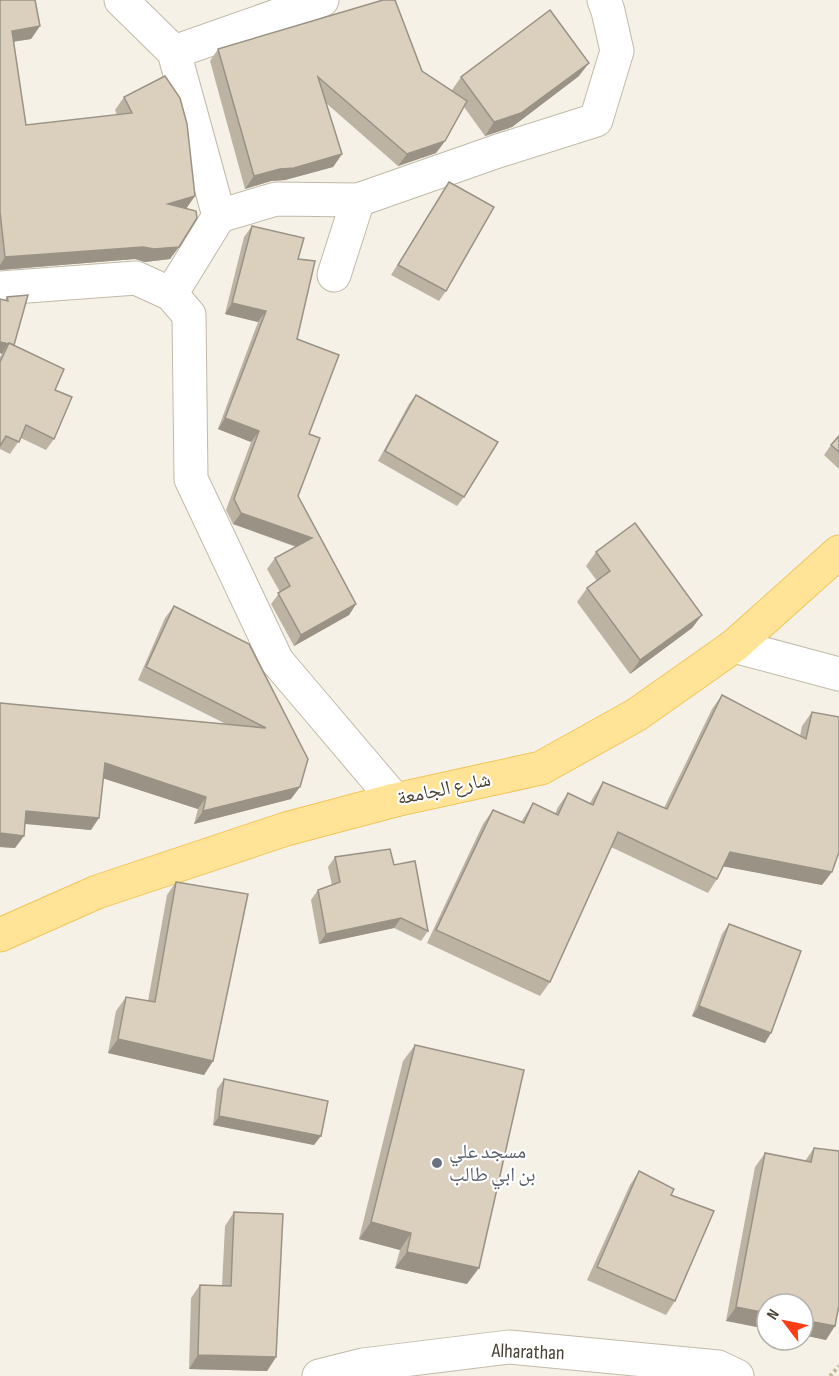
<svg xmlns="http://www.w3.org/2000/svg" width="839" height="1376" font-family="'Sofia Sans Condensed','Noto Naskh Arabic',sans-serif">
<rect width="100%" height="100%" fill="#f5f1e7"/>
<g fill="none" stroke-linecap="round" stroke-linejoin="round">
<g stroke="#c2baa9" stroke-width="35">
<g id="minor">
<polyline points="121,0 174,52 219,216"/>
<polyline points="174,52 322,0"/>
<polyline points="334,275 358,200"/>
<polyline points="0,288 136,278 171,294 189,315 191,479 277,661 395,800"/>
<polyline points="171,294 219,216 276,199 358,200 498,151 596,120 617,51 608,11 604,0"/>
<polyline points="734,646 839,674"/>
<polyline points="319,1376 363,1365 509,1347 718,1367 737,1376"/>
</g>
</g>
<g stroke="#f0c65b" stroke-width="35">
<polyline id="major" points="0,935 97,892 286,829 395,800 541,768 636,715 734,646 839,552"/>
</g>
<polyline stroke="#c5b698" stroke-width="4" stroke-dasharray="3 3" stroke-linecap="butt" points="830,1376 839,1366"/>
<use href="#minor" stroke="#fff" stroke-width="33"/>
<use href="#major" stroke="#ffe396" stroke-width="33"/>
</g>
<g fill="#bcb3a3">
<polygon points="0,0 40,26 31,39 13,42 26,125 117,115 115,110 124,97 186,208 170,259 145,262 135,259 0,270"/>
<polygon points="218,49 422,71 452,90 461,77 579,76 512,127 485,136 464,107 445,141 436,153 398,166 326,103 342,154 333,167 285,180 271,181 245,189 210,61"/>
<polygon points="449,182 446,291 439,301 391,275"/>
<polygon points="252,226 298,259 297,339 309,434 298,496 356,604 349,615 294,646 271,604 280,592 267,569 275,558 296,547 233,524 226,510 251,442 218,429 258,322 225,314 244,237"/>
<polygon points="7,297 14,345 55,390 54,439 46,450 21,438 10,454 0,449 0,357 2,354 0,353 0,299 5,300"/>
<polygon points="416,395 464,497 457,506 378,461 409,404"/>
<polygon points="839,436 839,469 824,455 831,445"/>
<polygon points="596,552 702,615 692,628 630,674 577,602 587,588 597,581 586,566"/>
<polygon points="174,606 249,644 291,799 194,824 198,809 103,778 91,830 25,824 15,848 0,847 0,703 226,724 138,680 165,618"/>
<polygon points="722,695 800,736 802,726 812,712 822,885 724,866 717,879 708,893 611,847 550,982 540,996 427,943 483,824 493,810 521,822 533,803 555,814 558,807 568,793 590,803 594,796 603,782 664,808 712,709"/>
<polygon points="335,857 394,865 428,931 421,941 394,928 319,944 311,900 318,890 332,885 328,867"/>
<polygon points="176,882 213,1061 204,1075 108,1053 116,1011 126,997 148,1001 167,895"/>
<polygon points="729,924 765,1043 692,1016 722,934"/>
<polygon points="415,1045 467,1284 395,1268 400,1250 359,1239 403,1061"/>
<polygon points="224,1079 314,1145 213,1125 217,1089"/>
<polygon points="814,1148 826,1340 803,1335 803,1304 726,1321 755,1167 765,1153 805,1161"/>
<polygon points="639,1171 675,1301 666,1315 587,1280 630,1185"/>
<polygon points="234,1212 276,1357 267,1371 189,1369 191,1298 200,1285 222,1286 225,1226"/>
</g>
<g fill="#999285">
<polygon points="40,26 31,39 3,43 12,31"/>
<polygon points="589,63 579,76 512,127 485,136 494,122"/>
<polygon points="445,141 436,153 398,166 407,154"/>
<polygon points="342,154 333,167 285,180 271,181 245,189 254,176 280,169"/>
<polygon points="195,196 186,209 168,204"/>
<polygon points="143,247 179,247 170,259 145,262 135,259 0,270 0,265 5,257"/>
<polygon points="232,303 266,311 258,322 225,314"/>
<polygon points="0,342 8,344 2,354 0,353"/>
<polygon points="225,418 259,431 251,442 218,429"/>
<polygon points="241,513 312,538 304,549 233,524"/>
<polygon points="356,604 349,615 294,646 301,635"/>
<polygon points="702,615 692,628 630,674 640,660"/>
<polygon points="105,763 206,797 198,809 96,776"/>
<polygon points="300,787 291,799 194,824 203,811"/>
<polygon points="26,811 99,818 91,830 17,823"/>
<polygon points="0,833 24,836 15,848 0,847"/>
<polygon points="730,852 832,872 822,885 721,866"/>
<polygon points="401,918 394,928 319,944 326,934"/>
<polygon points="699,1006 771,1033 765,1043 692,1016"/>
<polygon points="118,1039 213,1061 204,1075 108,1053"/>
<polygon points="219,1116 321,1136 314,1145 213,1125"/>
<polygon points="371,1222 411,1233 400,1250 359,1239"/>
<polygon points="407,1252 479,1268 467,1284 395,1268"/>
<polygon points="736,1307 767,1313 767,1329 726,1321"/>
<polygon points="803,1320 835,1326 826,1340 803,1335"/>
<polygon points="198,1355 276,1357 267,1371 189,1369"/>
</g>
<g fill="#dbd0be" stroke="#999285" stroke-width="1.5">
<polygon points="0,0 35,0 40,26 12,31 26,125 132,113 124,97 165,76 180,98 187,124 195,196 168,204 196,211 197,218 179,247 154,249 143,247 5,257 0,212"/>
<polygon points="383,0 395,0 422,71 467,101 445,141 407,154 318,77 342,154 294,168 280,169 254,176 218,49"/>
<polygon points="550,10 589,63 521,113 494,122 461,77"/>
<polygon points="449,182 494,207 446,291 398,265"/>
<polygon points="252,226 304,238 298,259 315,261 297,339 339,355 309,434 320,438 298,496 356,604 301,635 278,593 290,586 275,558 312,538 241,513 234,499 259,431 225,418 266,311 232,303"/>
<polygon points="28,295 14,345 9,343 9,344 0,342 0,299 8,301 7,297"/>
<polygon points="9,343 64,369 55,390 72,397 54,439 26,425 19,442 6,436 0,446 0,362"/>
<polygon points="416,395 498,442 464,497 385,451"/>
<polygon points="839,436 839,452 831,445"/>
<polygon points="635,523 702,615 640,660 587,588 610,571 596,552"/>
<polygon points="174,606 249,644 308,759 300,787 203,811 206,797 105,763 99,818 26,811 24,836 0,833 0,703 266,728 146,667"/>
<polygon points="722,695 806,739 812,712 839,717 839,852 832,872 730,852 717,879 618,832 550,982 436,930 493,810 524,823 533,803 558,815 568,793 593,805 603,782 667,809"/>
<polygon points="390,849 394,865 415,861 428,931 401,918 326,934 318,890 340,882 335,857"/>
<polygon points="176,882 248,894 213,1061 118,1039 126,997 155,1002"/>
<polygon points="729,924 801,951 771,1033 699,1006"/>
<polygon points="415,1045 524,1070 479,1268 407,1252 411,1233 371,1222"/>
<polygon points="224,1079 328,1101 321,1136 219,1116"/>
<polygon points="814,1148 839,1151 839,1305 835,1326 803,1320 803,1304 767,1304 767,1313 736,1307 765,1153 811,1162"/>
<polygon points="639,1171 674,1189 671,1195 714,1211 675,1301 597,1267"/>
<polygon points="234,1212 283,1214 276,1357 198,1355 200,1285 231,1286"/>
</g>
<circle fill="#6b7280" stroke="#fff" stroke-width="2" cx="437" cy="1163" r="6"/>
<g text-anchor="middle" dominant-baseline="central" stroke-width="4.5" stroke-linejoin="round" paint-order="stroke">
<g font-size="20" fill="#494235" stroke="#fff">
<text transform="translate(444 789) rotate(-12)">شارع الجامعة</text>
<text transform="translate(528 1352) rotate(2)">Alharathan</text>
</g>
<g font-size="20" fill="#5b616d" stroke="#fff" text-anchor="start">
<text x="449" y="1152">مسجد علي<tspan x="449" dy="23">بن ابي طالب</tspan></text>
</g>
</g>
<g transform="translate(785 1322) rotate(302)"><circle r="28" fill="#ffffff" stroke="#b6b3ae" stroke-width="1.5"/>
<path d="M0-4.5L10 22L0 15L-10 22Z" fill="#ff3d14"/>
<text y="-9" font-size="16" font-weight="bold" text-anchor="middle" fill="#494235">N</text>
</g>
</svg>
